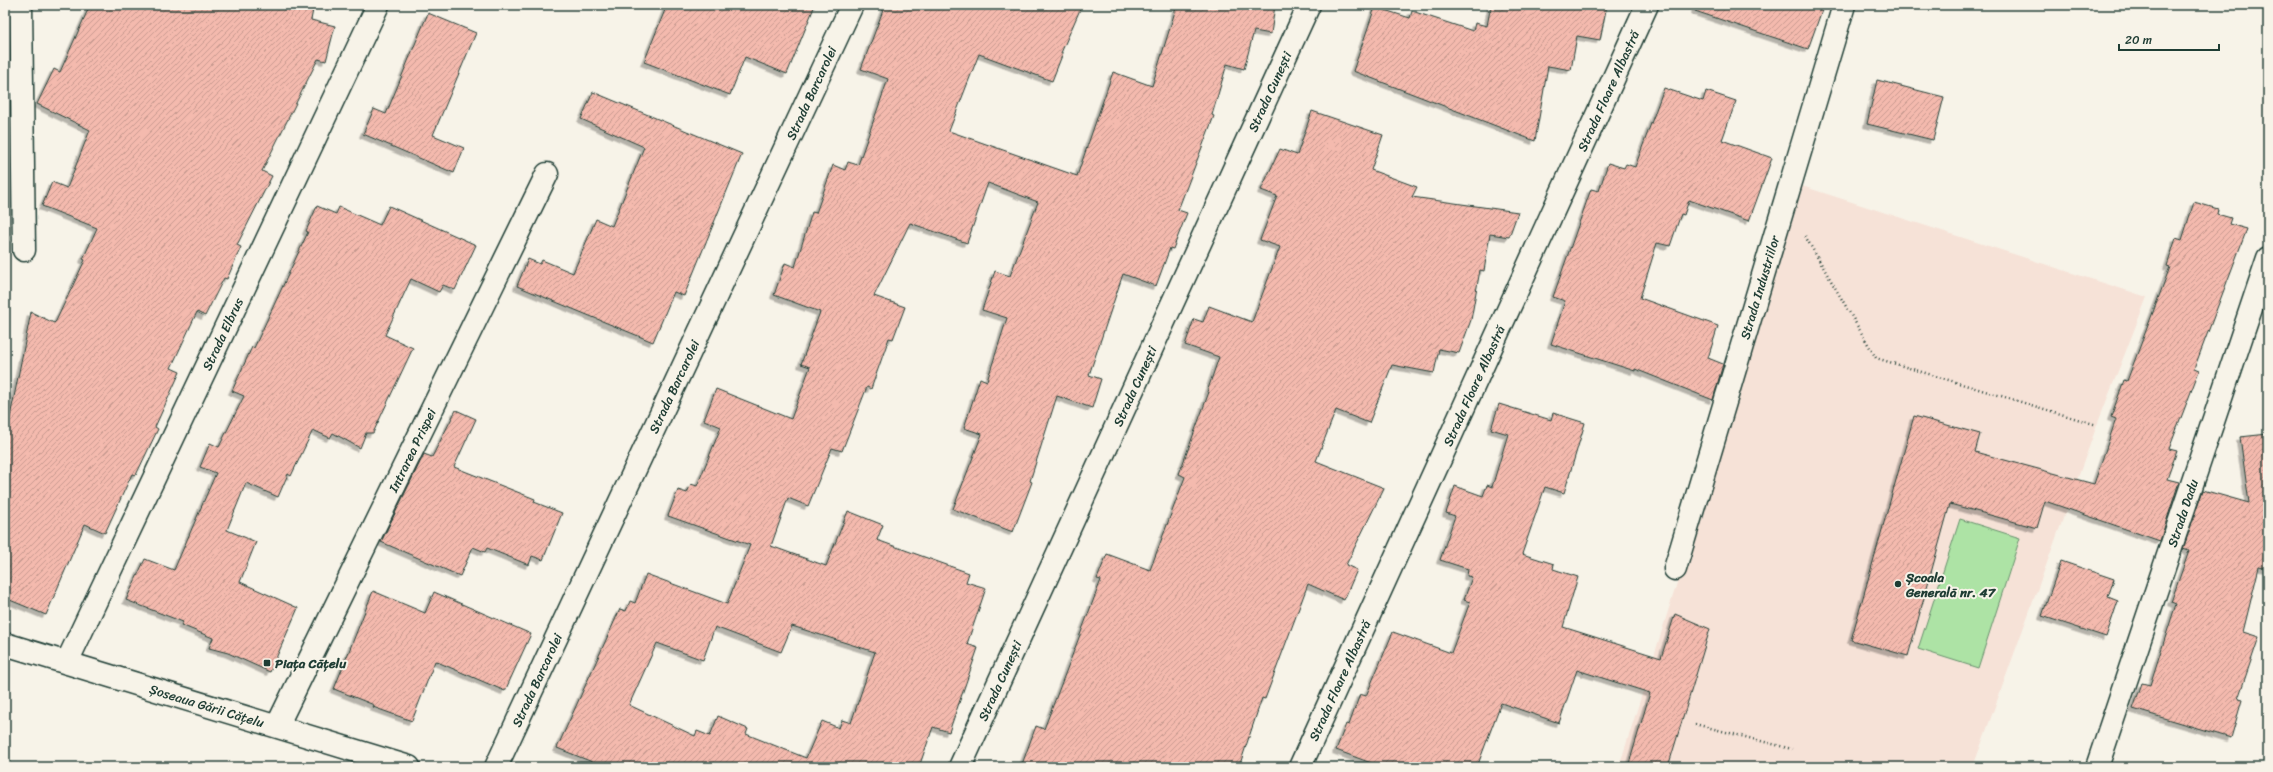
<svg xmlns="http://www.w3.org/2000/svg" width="2273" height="772" font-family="Sriracha,sans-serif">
<defs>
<pattern id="building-hatch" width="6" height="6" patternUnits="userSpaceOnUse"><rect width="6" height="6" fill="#f4baae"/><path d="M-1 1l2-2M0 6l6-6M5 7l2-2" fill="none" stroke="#c5988e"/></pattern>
<filter id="shadow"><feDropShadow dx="-3.5" dy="3.5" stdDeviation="0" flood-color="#0004"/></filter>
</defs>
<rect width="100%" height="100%" fill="#f7f3e8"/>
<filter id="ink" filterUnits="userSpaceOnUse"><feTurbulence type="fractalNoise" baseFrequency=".025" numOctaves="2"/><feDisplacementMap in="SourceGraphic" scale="8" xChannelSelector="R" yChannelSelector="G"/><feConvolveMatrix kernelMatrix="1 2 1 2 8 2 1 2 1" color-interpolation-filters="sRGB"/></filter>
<g filter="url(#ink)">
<polygon fill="#f6e2d7" points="1802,186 2147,297 2097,425 1973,767 1619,767"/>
<polygon fill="#ade3a5" stroke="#66906c" points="1960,519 2020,538 1978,668 1918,649"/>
<g fill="url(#building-hatch)" stroke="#1f3d34" fill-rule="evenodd" filter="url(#shadow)">
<polygon points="90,5 314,5 311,20 335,26 326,61 318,59 262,171 272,176 237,245 241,247 227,279 224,278 205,316 197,312 171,368 180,372 155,427 158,429 136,475 132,474 105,533 85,524 46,615 5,598 5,431 9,422 31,312 54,323 56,321 85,260 83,259 97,228 42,206 52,182 67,188 90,130 37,104 54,69 60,72"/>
<polygon points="667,5 815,5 787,74 745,57 730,95 644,62"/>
<path d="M885,5h197l-21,48h2l-11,28 -73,-27 -30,77 128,45 36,-104 39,14 25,-81h98l-4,29 -17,-3 -10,38 -17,-5 -15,51 2,1 -36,94 9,3 -14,36 -3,-1 -14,38 -33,-12 -34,101 12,4 -9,29 -35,-12 -27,85 2,1 -19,50 -60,-23 29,-75 -18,-6 16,-50 7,3 20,-63 -25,-8 13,-39 15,5 28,-74 -50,-19 -21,60 -57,-20 -36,73 31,11 -12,32 -4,-1 -18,51 -4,-2 -25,64 -10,-3 -24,58 -20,-8 -17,48 55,20 22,-55 35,14 -6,15 92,33 -3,9 20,6 -19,56 11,4 -29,84 -16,-5 -14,40h-314l-48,-19 63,-139 6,2 4,-10 5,2 11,-29 81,30 23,-59 -82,-29 10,-26 9,3 4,-9 6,2 24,-59 -17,-7 12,-31 75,30 19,-52 -9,-3 19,-52 -46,-17 11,-32 10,4 17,-55 4,1 17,-48 12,5 3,-8 10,3 30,-86 -27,-10zM792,626l83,26 -24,71 -9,-3 -3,8 -17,-7 -16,37 -60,-24 2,-5 -30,-13 -8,20 -13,-5 -2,5 -66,-31 28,-62 46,17 12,-33 66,25z"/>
<polygon points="1491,5 1607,5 1600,40 1577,36 1571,70 1548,66 1535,141 1353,71 1375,7 1410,18 1412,11 1473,31 1475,23 1487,26"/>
<polygon points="1696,5 1808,5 1822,10 1808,49 1695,11"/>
<polygon points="428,13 476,33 433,135 464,148 454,173 363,134 374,109 386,114"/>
<polygon points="1877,80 1944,97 1933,140 1867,124"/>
<polygon points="1664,88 1703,101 1706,91 1736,101 1722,140 1772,158 1749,221 1689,200 1684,215 1681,214 1670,246 1657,243 1640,298 1718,326 1708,358 1723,364 1713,400 1635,369 1635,371 1551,344 1565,301 1553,297 1591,189 1599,191 1608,163 1624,168 1626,164 1635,167"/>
<polygon points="593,92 742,154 684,296 674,292 653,342 517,286 528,259 540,264 542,260 573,273 596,219 612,226 644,147 581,119"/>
<polygon points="1312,111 1383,135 1371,170 1417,187 1412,197 1518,212 1509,237 1490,234 1484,271 1480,270 1471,320 1459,353 1439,349 1434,373 1392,365 1369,423 1336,410 1316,461 1384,488 1346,565 1357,570 1344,600 1308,584 1265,699 1262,698 1239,767 1021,767 1036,726 1044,729 1101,580 1097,579 1107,554 1150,570 1185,477 1179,474 1209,392 1207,392 1219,357 1185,345 1194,319 1203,322 1209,306 1252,322 1280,247 1260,240 1277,196 1261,190 1280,149 1297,155"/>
<polygon points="2194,202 2218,209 2217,214 2231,218 2229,224 2247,229 2194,369 2199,371 2169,449 2177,451 2167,479 2179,482 2160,541 2045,501 2037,528 1950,504 1908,656 1851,640 1914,416 1980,434 1975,452 2094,484 2116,419 2111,417 2124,380 2127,381 2170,267 2167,266 2176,238 2182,240"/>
<polygon points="317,206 336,214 339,207 380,225 389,206 476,245 455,290 443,285 439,292 411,279 385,335 413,348 373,433 366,433 360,448 333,433 330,438 313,430 291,476 288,474 278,497 246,483 227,530 256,542 240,582 298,608 270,672 228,653 209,648 213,638 181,625 183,622 126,600 145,559 174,570 216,473 200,467 210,443 219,447 244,396 232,391 252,347 254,348 308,232 306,231"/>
<polygon points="1499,404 1551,420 1553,413 1585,423 1564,493 1545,487 1522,554 1554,564 1553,569 1578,577 1563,627 1661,658 1675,614 1710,629 1668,767 1628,767 1650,693 1577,670 1559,723 1501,703 1477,767 1382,767 1336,750 1346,724 1349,725 1360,694 1366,696 1393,632 1451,653 1470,602 1464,600 1472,577 1467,576 1468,569 1440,560 1455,516 1446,513 1455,486 1483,496 1487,485 1492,487 1508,434 1491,429"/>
<polygon points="456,410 476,419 454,467 535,499 534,502 562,513 543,560 532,556 529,565 487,548 485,552 473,547 460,576 381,542 424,454 432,457"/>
<polygon points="2268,434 2268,569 2259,567 2243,632 2259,637 2238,699 2242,700 2231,738 2133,709 2142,683 2150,685 2176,604 2171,602 2189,551 2183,549 2203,490 2249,503 2240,437"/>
<polygon points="2061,561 2114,579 2108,597 2118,601 2106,637 2042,616"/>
<polygon points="373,591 425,613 434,592 531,634 505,691 435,661 412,721 373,707 374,705 334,689"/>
</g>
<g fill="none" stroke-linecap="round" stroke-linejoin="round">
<g stroke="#1f3d34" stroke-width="25">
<g id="street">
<polyline points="21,5 24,250"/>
<path id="s1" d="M1675,569l169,-564"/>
<path id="s2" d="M67,662l311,-657"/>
<path id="s3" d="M277,726l270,-552"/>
<path id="s4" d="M496,767l356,-762"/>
<path id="s5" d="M960,767l349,-762"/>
<path id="s6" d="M1300,767l347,-762"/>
<path id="s7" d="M2097,767l171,-509"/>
</g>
</g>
<g stroke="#1f3d34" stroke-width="25">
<g id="secondary">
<path id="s8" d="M5,644l404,123"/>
</g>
</g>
<g stroke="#1f3d34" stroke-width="2.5" stroke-dasharray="1 3" stroke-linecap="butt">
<polyline points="1805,236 1876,358 2097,425"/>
<polyline points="1695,724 1792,749"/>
</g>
<use href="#street" stroke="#f7f3e8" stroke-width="22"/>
<use href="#secondary" stroke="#f7f3e8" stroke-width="22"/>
</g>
</g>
<g fill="#1f3d34" stroke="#f7f3e8" stroke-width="1.5">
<circle cx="1898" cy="584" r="4"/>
<rect x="263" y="659" width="8" height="8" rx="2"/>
</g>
<g text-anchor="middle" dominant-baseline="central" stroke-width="4" stroke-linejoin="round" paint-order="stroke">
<g font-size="13" fill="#1f3d34" stroke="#f7f3e8">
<text stroke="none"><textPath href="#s5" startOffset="743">Strada Cunești</textPath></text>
<text stroke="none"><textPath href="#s6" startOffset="743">Strada Floare Albastră</textPath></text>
<text stroke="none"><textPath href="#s4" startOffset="744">Strada Barcarolei</textPath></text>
<text stroke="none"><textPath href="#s1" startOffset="294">Strada Industriilor</textPath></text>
<text stroke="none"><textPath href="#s2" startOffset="363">Strada Elbrus</textPath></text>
<text stroke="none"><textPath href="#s4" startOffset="420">Strada Barcarolei</textPath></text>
<text stroke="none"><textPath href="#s5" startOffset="419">Strada Cunești</textPath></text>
<text stroke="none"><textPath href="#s6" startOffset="419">Strada Floare Albastră</textPath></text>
<text stroke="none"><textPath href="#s3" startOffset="307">Intrarea Prispei</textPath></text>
<text stroke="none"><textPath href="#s7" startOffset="268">Strada Dadu</textPath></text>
<text stroke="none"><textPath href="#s4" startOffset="96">Strada Barcarolei</textPath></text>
<text stroke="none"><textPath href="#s5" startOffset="95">Strada Cunești</textPath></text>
<text stroke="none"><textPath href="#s6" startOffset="95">Strada Floare Albastră</textPath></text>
<text stroke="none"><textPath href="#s8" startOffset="211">Șoseaua Gării Cățelu</textPath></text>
</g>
<g font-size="13" font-weight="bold" fill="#1f3d34" stroke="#f7f3e8" text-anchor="start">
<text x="1906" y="577">Școala<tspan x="1906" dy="15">Generală nr. 47</tspan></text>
<text x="275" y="663">Piața Cățelu</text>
</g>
</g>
<rect width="2273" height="772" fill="none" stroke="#f7f3e8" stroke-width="20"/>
<rect x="10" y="10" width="2253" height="752" fill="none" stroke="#1f3d34" stroke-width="1.5" filter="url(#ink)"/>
<path d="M2119 44v6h100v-6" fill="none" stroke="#1f3d34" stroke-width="2"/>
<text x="2125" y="44" font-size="12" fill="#1f3d34" stroke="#f7f3e8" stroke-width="3" paint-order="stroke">20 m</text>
</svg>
